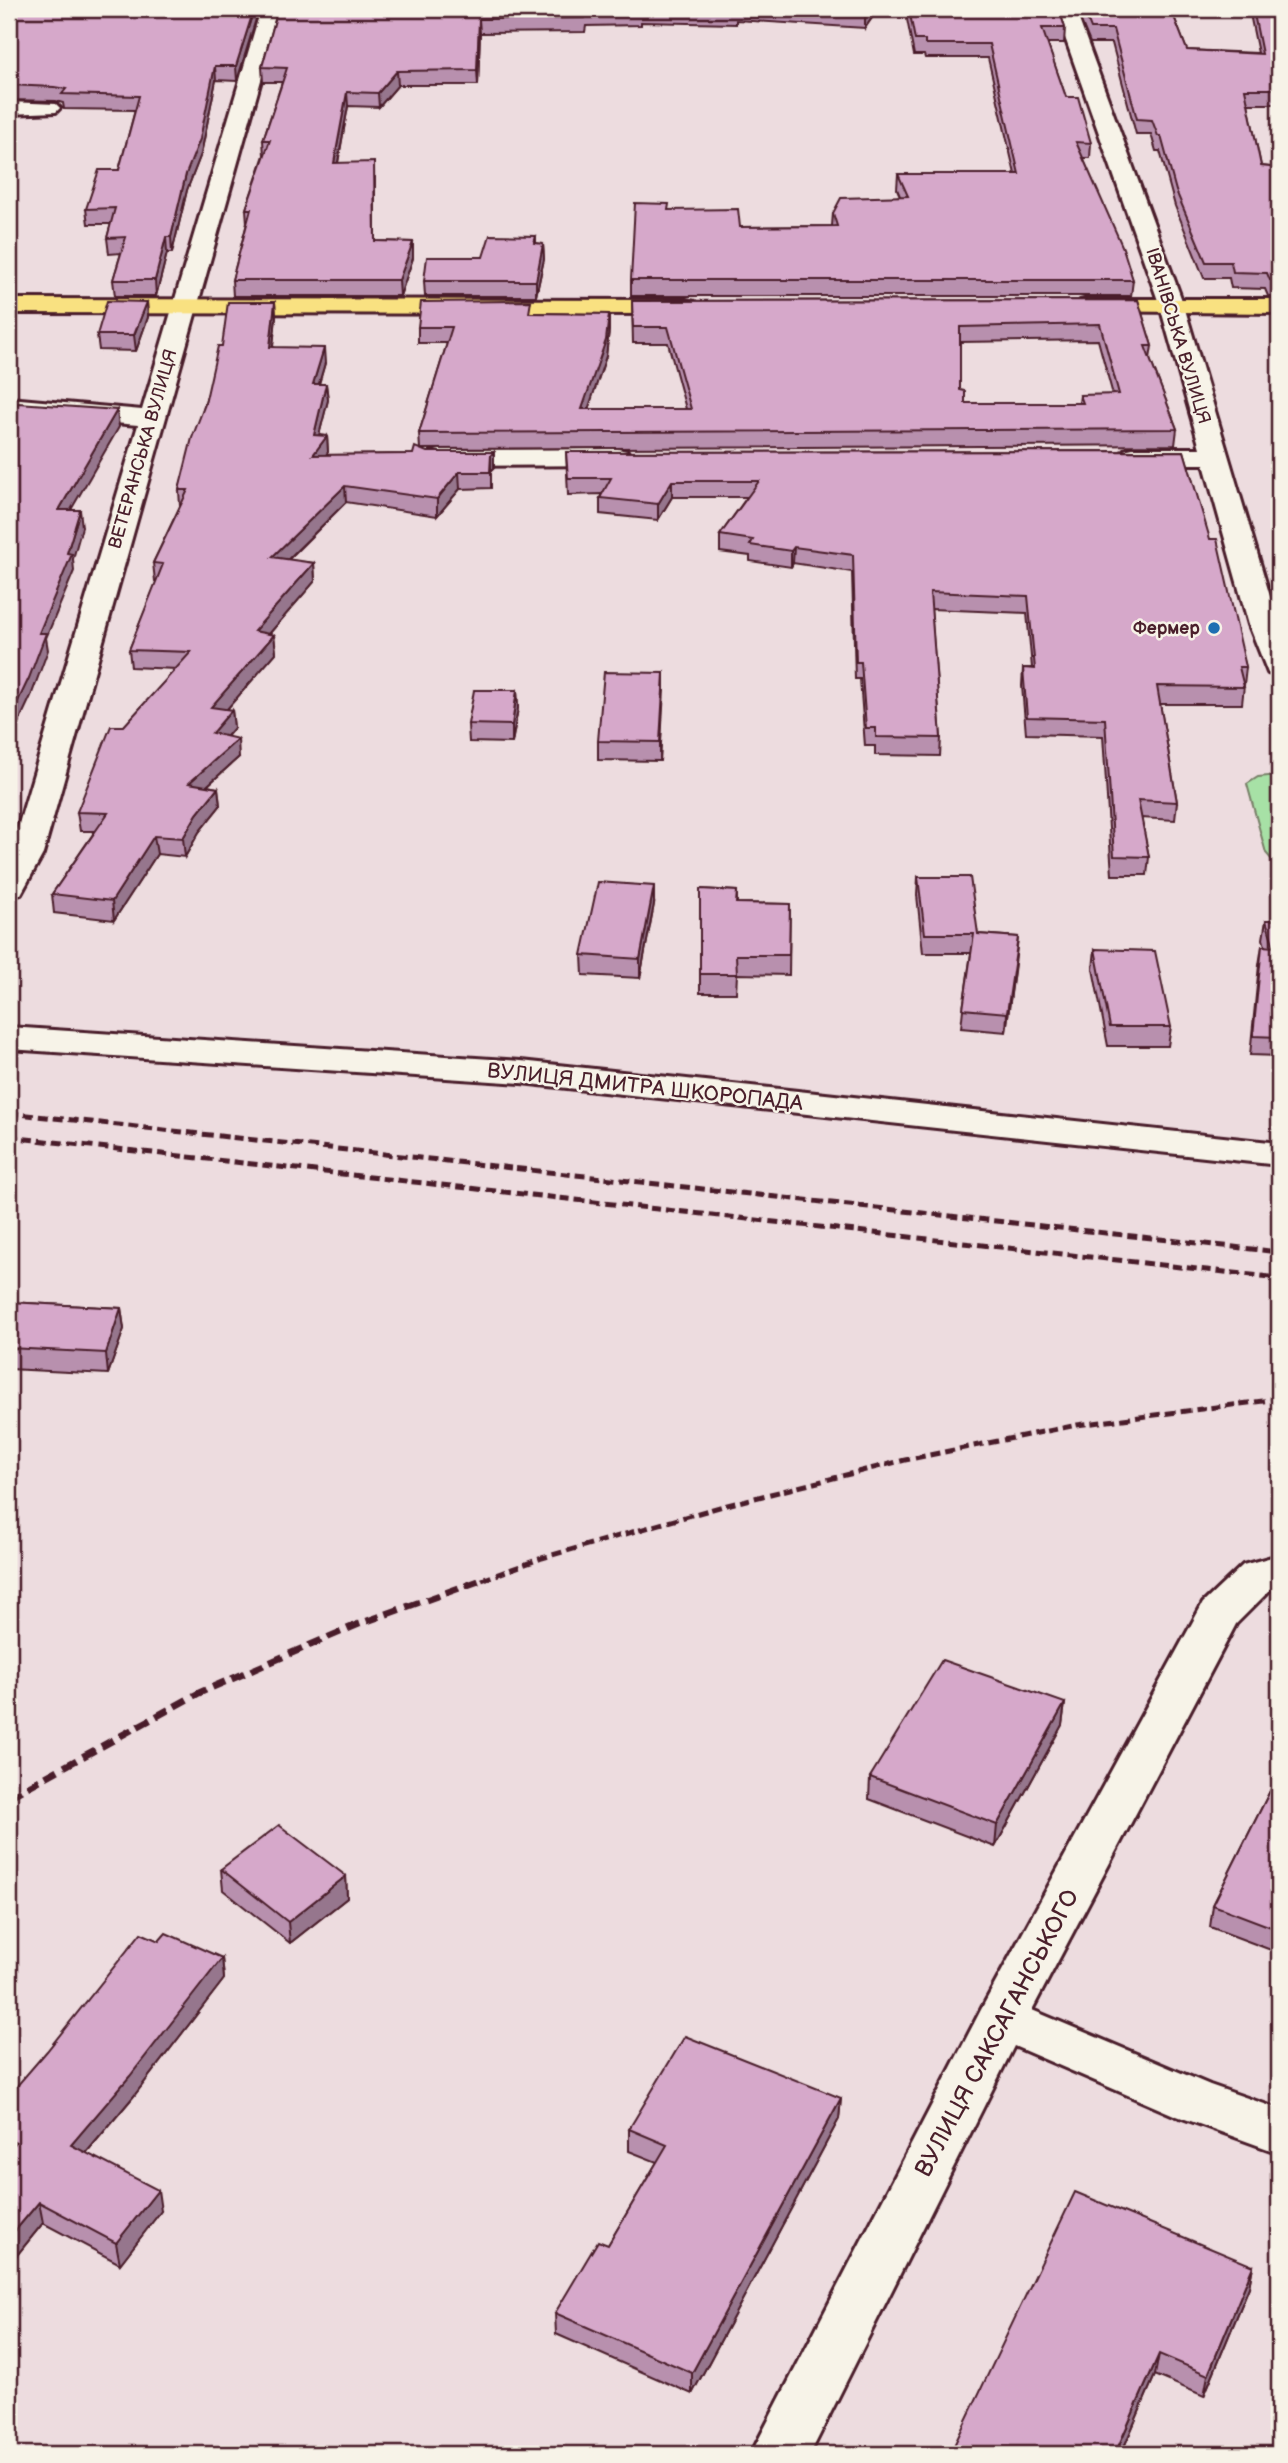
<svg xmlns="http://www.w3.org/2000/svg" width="1288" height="2463" font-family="'Balsamiq Sans',sans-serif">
<rect width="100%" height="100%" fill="#eddcdf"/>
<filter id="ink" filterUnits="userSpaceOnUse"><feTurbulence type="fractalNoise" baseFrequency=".0143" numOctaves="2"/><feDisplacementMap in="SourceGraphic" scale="14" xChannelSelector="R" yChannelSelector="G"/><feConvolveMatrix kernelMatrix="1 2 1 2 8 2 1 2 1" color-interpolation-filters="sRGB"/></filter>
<g filter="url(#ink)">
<polygon fill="#a7e1a6" stroke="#788068" stroke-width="2" points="1279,775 1279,868 1266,853 1247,784 1258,777"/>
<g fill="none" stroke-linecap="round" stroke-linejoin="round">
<g stroke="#4a1f2b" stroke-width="6">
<g id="minor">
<polygon points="261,9 281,9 43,854 21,894 9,897 9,857 138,425 9,414 9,398 142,410"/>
<polygon points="1055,9 1075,9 1184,306 1279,627 1279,676 1268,673 1249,625 1204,464 1133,464 1124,462 1120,456 1124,450 1133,448 1200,448 1160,306"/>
<polygon points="9,102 56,104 60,108 56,112 9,114"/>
<polygon points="618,449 627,451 631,457 627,463 618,465 440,466 431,464 427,458 431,452 440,450"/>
<polygon points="9,1027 521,1061 1279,1143 1279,1165 521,1083 9,1049"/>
<polygon points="1279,1555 1279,1585 1273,1587 1236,1624 1032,2010 1210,2085 1279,2109 1279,2153 1174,2115 1014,2046 810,2454 751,2454 984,2004 1203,1603 1243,1565"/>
</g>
</g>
<g stroke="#4a1f2b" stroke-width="6">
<g id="major">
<polygon points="9,299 686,300 695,302 698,307 695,312 686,314 9,313"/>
<polygon points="1089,299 1279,299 1279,313 1080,311 1077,306 1080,301"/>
</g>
</g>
<use href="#minor" fill="#f7f3e8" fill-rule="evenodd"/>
<use href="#major" fill="#f9e181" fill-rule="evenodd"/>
<g stroke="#4a1f2b" stroke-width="5" stroke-dasharray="10 5" stroke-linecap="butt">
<polyline points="9,1113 1279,1252"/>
<polyline points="9,1137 1279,1278"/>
<polyline points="482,1580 542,1558 723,1506 905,1460 1077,1425 1279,1399"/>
</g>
<polyline stroke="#4a1f2b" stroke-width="7" stroke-dasharray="14 7" stroke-linecap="butt" points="9,1797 199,1693 359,1624 487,1578"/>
</g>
<g fill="#b890ae" stroke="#4a1f2b" stroke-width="2" fill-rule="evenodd">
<polygon points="9,9 259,9 237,81 216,80 201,154 187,190 172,253 167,253 156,296 115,296 113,280 121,253 109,254 107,238 111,224 88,224 86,209 119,170 135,110 64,109 63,103 56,101 9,100"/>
<polygon points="278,9 878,9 865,28 736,20 736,24 641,22 641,25 586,26 585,32 480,33 478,85 398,85 379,107 348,106 338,163 375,177 375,241 413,242 413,258 400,296 233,296 232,280 247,223 246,209 264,155 263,140 282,82 263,82 262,67"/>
<polygon points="905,9 1059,9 1065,28 1064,43 1047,43 1066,97 1091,143 1090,158 1083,158 1133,280 1131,296 631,296 631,280 669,210 740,227 832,226 833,213 900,196 897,189 898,174 1015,174 988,58 925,58 924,55 914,55"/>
<polygon points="1076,9 1171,9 1187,50 1258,53 1249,9 1279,9 1279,104 1248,104 1261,166 1279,168 1279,297 1268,296 1265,289 1231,288 1229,278 1204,278 1175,206 1160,151 1156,151 1151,134 1136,134 1112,43 1090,43"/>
<polygon points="536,236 536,243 543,244 544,259 536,296 425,296 424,281"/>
<polygon points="1278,299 1279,299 1279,323 1276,316"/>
<path d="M1138,300l14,46 -2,13 27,70 -2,16 -755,4 -1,-16 28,-90h-29v-16l114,-14 77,1v16l-3,26 -18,53h98l-18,-66h-35l-1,-42zM1098,340l15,55h-33l-1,8h-114l-5,-13v-48z"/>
<polygon points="147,302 148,317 136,351 99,350 97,335"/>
<polygon points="275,302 276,317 273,347 325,363 319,384 326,384 328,400 319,435 327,436 328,452 326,455 413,454 427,452 494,468 491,471 491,488 460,489 437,516 346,502 288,560 314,563 315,581 269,634 274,635 276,653 227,709 232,710 234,728 227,737 239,757 207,786 218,788 220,806 199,832 185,857 157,854 114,920 54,913 52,894 95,831 80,831 77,812 124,726 176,669 131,667 129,650 157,581 155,581 153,563 180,506 179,490 222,346"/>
<polygon points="1279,382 1279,431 1278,393"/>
<polygon points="1184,451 1246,667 1242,704 1160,704 1177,802 1175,820 1141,818 1149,857 1147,875 1112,875 1103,736 1026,734 1022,686 1023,668 1032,668 1027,613 931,609 941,738 940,756 875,755 875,746 865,746 860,679 855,679 852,572 793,563 791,567 750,561 750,556 720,552 720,535 747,497 672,497 658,520 600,514 600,498 602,494 568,495 566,452"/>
<polygon points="664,673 660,761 598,760 598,741"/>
<polygon points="517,690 518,708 512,743 469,742 468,724"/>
<polygon points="918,877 978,934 1018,937 1006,1032 961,1028 963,1009 971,953 923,953 917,895"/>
<polygon points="700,889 737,891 737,903 790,904 789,975 737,974 736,993 700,993"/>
<polygon points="654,904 640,978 583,975 582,955"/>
<polygon points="1266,920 1279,920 1279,1056 1250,1055 1259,965 1262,946 1265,946 1263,939"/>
<polygon points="1095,949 1171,1027 1168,1046 1108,1046 1093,969"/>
<polygon points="9,1302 121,1308 124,1329 108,1374 9,1369"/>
<polygon points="1065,1703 1062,1725 995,1847 869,1799 870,1777"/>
<polygon points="1279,1773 1279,1953 1210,1927 1213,1905"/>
<polygon points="221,1869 346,1876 347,1898 290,1943 223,1890"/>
<polygon points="159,1941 222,1958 224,1979 133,2097 86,2153 161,2211 120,2264 43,2223 9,2265 9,2095"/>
<polygon points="841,2098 839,2119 692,2394 556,2334 555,2313 608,2245 657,2162 629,2151 629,2129"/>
<polygon points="1253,2266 1249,2287 1204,2396 1155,2375 1121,2454 950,2454"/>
</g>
<g fill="#96768d" stroke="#4a1f2b" stroke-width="2">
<polygon points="254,9 259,9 237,81 236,66"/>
<polygon points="869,9 878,9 865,28 865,14"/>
<polygon points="479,19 480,33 478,85 477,70"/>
<polygon points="215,66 216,80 201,154 187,190 172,253 171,237 186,174"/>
<polygon points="397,71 398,85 379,107 378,93"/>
<polygon points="347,92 348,106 335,178 334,163"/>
<polygon points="166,237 167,253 156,296 155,280"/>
<polygon points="413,242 413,258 400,296 399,280"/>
<polygon points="543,244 544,259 536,296 536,281"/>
<polygon points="147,302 148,317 136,351 134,335"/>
<polygon points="275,302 276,317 271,363 270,347"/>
<polygon points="609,314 609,330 606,356 583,425 582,409"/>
<polygon points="324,348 325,363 314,400 313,384"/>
<polygon points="326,384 328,400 315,451 314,435"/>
<polygon points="117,410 119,427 61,527 59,510"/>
<polygon points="327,436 328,452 314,471 313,455"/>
<polygon points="494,452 494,468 491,471 491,488 491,455"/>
<polygon points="459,472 460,489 437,516 437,499"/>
<polygon points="672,481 672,497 658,520 658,504"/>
<polygon points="345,486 346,502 273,574 272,557"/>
<polygon points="80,510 82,527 73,559 74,571 46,638 48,650 31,696 9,743 9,720 67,553"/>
<polygon points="794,547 793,563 791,567 791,551"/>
<polygon points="314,563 315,581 256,649 254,631"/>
<polygon points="274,635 276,653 213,725 211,707"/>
<polygon points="664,673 664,690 660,761 660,742"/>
<polygon points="517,690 518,708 512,743 512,725"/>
<polygon points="232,710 234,728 214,751 212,733"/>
<polygon points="238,739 239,757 190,801 189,783"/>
<polygon points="218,788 220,806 199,832 185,857 183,838 197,814"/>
<polygon points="154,836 157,854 114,920 112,901"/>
<polygon points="654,886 654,904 640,978 640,959"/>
<polygon points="1018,937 1016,956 1006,1032 1007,1013"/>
<polygon points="121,1308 124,1329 108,1374 106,1353"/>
<polygon points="1065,1703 1062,1725 995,1847 997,1825"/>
<polygon points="346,1876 347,1898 290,1943 288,1922"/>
<polygon points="222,1958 224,1979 133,2097 75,2166 71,2145"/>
<polygon points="841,2098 839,2119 692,2394 692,2373"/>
<polygon points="158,2190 161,2211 120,2264 116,2243"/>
<polygon points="39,2202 43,2223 9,2265 9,2238"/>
<polygon points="1253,2266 1249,2287 1204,2396 1208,2375"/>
<polygon points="1159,2354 1155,2375 1121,2454 1115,2454"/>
</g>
<g fill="#d6a8ca" stroke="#4a1f2b" stroke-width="2" fill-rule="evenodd">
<polygon points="9,9 254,9 236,66 215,66 200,139 186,174 171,237 166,237 155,280 113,280 126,237 107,238 115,208 86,209 99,170 119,170 139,96 62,94 66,89 54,87 9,85"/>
<polygon points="278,9 641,9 641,11 586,12 585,18 479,19 477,70 397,71 378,93 347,92 334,163 374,162 375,241 413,242 399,280 232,280 251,209 246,209 270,140 263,140 287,68 262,67"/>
<polygon points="665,9 736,9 736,10"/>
<polygon points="779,9 869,9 865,14"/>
<polygon points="909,9 1059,9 1065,28 1042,28 1066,97 1078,97 1091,143 1076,142 1123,248 1133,280 631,280 635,203 669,204 668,210 738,209 740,227 837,226 833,213 841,198 908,196 898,174 1019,174 989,44 925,44 925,40 915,40"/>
<polygon points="1083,9 1171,9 1187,50 1262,54 1253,9 1279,9 1279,89 1245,89 1261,166 1279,168 1279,281 1270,280 1267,273 1233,272 1231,262 1206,262 1176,191 1161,136 1158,136 1152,120 1137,119 1113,29 1091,29"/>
<polygon points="490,235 536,236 534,243 543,244 536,281 424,281 427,257 483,257"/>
<path d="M1138,300l14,46h-7l32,83 -758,4 33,-106h-34l3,-25 110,-1 -2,12 80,1 -3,26 -24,69h109l-23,-82h-35l-1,-26zM1100,324l19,70 -39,1 3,8h-118v-12l-5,-1v-63z"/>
<polygon points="107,301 147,302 134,335 97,335"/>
<polygon points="228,302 275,302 270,347 324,348 313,384 326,384 314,435 327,436 313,455 413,454 415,447 427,452 494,452 491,455 490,472 459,472 437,499 345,486 272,557 314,563 254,631 274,635 211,707 232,710 212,733 238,739 189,783 218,788 197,814 183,838 154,836 112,901 52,894 108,813 77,812 111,726 124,726 191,652 129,650 163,564 153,563 188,490 179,490 192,438 205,404 218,346 222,346"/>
<polygon points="18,403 117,410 59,510 80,510 67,553 72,554 39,633 46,633 29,678 9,720 9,416"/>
<polygon points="1184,451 1210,539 1217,539 1246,667 1239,667 1244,687 1157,686 1177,802 1138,800 1149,857 1114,856 1105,719 1027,717 1023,668 1035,669 1028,596 930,592 941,738 876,737 876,728 866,728 861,662 856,662 853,555 794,547 791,551 750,545 753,540 720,535 759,481 672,481 658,504 600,498 611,478 568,478 566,452"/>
<polygon points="604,672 664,673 660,742 598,741"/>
<polygon points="474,690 517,690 512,725 468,724"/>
<polygon points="918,877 970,877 978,934 1018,937 1007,1013 963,1009 974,934 925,934"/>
<polygon points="598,882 654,886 640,959 582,955"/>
<polygon points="700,889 737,891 736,903 790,904 789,955 736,955 737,974 700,974"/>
<polygon points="1266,920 1279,920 1279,1037 1253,1036 1262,946 1274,947"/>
<polygon points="1095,949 1155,951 1171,1027 1110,1027"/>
<polygon points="9,1302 121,1308 106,1353 9,1348"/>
<polygon points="942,1660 1065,1703 997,1825 870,1777"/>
<polygon points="1279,1773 1279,1930 1213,1905"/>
<polygon points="279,1825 346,1876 288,1922 221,1869"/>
<polygon points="141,1933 159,1941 166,1933 222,1958 130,2076 71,2145 158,2190 116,2243 39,2202 9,2238 9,2151 16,2142 9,2138 9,2095 47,2051"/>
<polygon points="685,2036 841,2098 692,2373 555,2313 598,2241 608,2245 667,2145 629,2129"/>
<polygon points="1075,2192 1253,2266 1208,2375 1159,2354 1115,2454 950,2454"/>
</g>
</g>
<circle fill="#1f6fb2" stroke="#f7f3e8" stroke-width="2.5" cx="1214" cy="628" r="7"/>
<g text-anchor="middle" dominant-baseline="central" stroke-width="5" stroke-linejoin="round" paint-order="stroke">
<g font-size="18" fill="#4a1f2b" stroke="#f7f3e8">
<text transform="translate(1178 336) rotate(73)">ІВАНІВСЬКА ВУЛИЦЯ</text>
<text transform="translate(143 449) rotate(-74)">ВЕТЕРАНСЬКА ВУЛИЦЯ</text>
</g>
<g font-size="18" font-weight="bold" fill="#4a1f2b" stroke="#f7f3e8" text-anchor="end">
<text x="1200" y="628">Фермер</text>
</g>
<g font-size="21" fill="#4a1f2b" stroke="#f7f3e8">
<text transform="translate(645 1087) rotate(6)">ВУЛИЦЯ ДМИТРА ШКОРОПАДА</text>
</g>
<g font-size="24" fill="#4a1f2b" stroke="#f7f3e8">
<text transform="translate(997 2033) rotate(-62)">ВУЛИЦЯ САКСАГАНСЬКОГО</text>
</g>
</g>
<rect width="1288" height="2463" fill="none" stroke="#f7f3e8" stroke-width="35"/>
<rect x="18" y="18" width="1253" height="2428" fill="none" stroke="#4a1f2b" stroke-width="2.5" filter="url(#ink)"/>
</svg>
